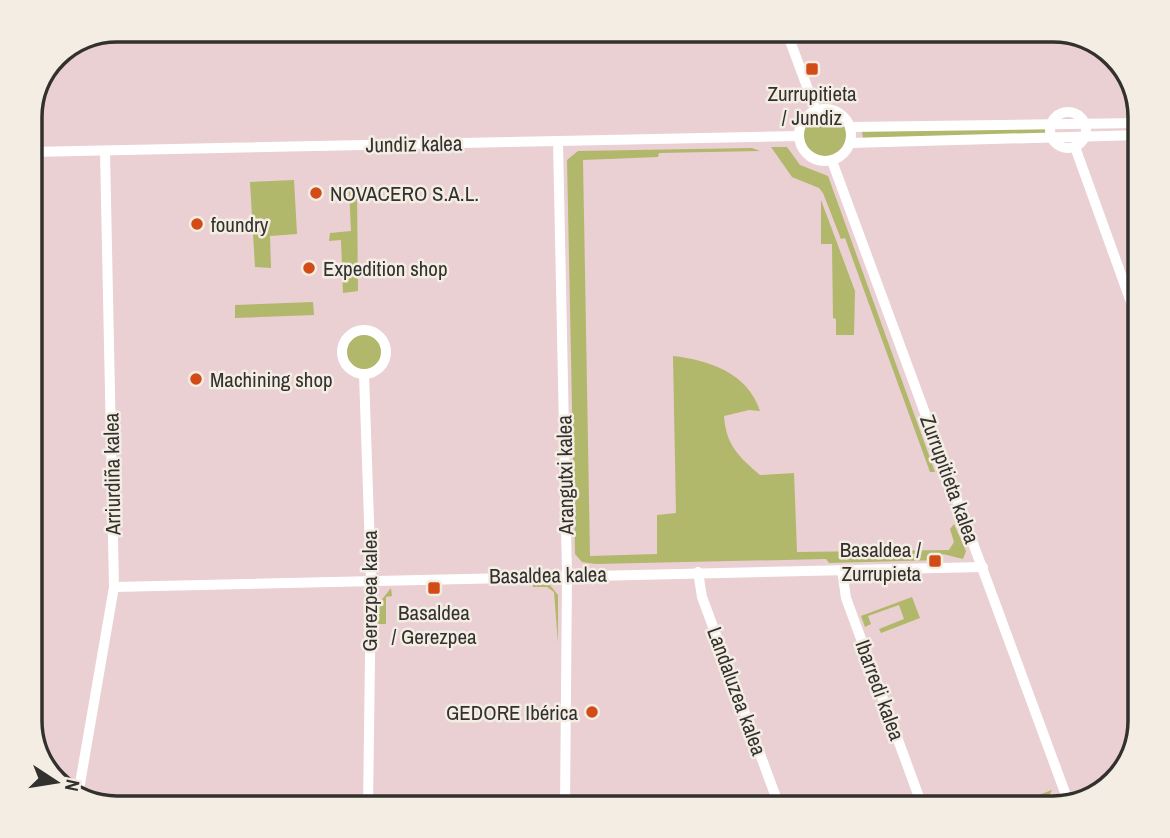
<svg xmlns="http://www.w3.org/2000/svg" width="1170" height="838" font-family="'Archivo Narrow',sans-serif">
<rect width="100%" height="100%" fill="#e6e0d7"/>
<polygon fill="#eacfd3" points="117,30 1053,30 1106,48 1131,78 1140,117 1140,721 1122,774 1092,799 1053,808 117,808 64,790 30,726 30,111 59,52"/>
<g fill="#b1b76b">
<circle cx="825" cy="135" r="22"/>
<polygon points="1046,128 1046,134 863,138 862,131"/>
<polygon points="771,147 787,147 800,165 828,176 935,472 930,472 845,238 841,239 823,193 819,188 792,177"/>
<path d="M752,148l8,3 -101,2 -1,4 -75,3 7,396 67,-2v-39l19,-2 -3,-157c36,4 75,17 87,55l-11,-1 -25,6c2,29 15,41 36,59l34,-2 3,79 152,-2 5,-8 -4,-13 4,-5 12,27 -3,8 -20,-5 -2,6 -112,3 -3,-4 -231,5 -13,-2 -7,-8 -8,-394 11,-9z"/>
<polygon points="294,180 297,234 270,236 271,268 255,267 250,182"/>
<polygon points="349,190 357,190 358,291 343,293 341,240 329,241 330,233 351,231"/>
<polygon points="821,200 855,291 854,335 836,335 836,319 833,318 832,244 821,244"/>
<polygon points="313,302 314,315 235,318 235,305"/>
<circle cx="364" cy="352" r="18"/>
<polygon points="533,584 550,585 558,595 558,643 554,592 547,587 533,587"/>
<polygon points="391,588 392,596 386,597 386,624 377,624 379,603"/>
<polygon points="912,597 920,618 881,633 879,629 904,619 899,605 868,616 871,624 865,627 861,616"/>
<polygon points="1052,790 1043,808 1023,808 1039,803 1036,796"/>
</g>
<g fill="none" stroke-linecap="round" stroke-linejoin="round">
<g stroke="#fff" stroke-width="10">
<polyline points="786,30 816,111"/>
<circle cx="825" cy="135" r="26"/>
<circle cx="1068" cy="130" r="18"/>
<polyline points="850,127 1140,123"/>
<polyline points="558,141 567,575 565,808"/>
<polyline points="850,143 1140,135"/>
<polyline points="1075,147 1140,327"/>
<polyline points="30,152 799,136"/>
<polyline points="832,161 1067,798"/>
<circle cx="364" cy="352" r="22"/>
<polyline points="364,374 371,579 368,808"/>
<polyline points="842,570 846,598 923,808"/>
<polyline points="698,572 702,597 780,808"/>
<polyline points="114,587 983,567"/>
<polyline points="78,795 114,587 105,151"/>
<polyline points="1057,807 1073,796 1090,799"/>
</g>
</g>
<g fill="#d34c17" stroke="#f3ede4" stroke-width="2.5">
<rect x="805" y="62" width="14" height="14" rx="3.5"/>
<circle cx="316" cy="193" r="7"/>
<circle cx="197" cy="224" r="7"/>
<circle cx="309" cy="268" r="7"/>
<circle cx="196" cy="379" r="7"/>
<rect x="928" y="554" width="14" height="14" rx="3.5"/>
<rect x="427" y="581" width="14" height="14" rx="3.5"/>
<circle cx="592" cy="712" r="7"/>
</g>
<g text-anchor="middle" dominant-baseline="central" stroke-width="5" stroke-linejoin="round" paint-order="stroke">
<g font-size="21" fill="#33312e" stroke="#f3ede4" text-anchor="start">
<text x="812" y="93" text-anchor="middle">Zurrupitieta<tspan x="812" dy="24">/ Jundiz</tspan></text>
<text x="330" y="193">NOVACERO S.A.L.</text>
<text x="211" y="224">foundry</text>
<text x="323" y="268">Expedition shop</text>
<text x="210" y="379">Machining shop</text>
<text x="921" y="549" text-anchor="end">Basaldea /<tspan x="921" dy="24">Zurrupieta</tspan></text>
<text x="434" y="612" text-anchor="middle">Basaldea<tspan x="434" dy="24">/ Gerezpea</tspan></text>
<text x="578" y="712" text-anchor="end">GEDORE Ibérica</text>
</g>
<g font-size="21" fill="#33312e" stroke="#f3ede4">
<text transform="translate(414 144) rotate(-1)">Jundiz kalea</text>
<text transform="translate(112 474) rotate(-91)">Arriurdiña kalea</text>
<text transform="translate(565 475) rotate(-91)">Arangutxi kalea</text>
<text transform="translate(950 479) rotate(70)">Zurrupitieta kalea</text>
<text transform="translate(548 575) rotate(-1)">Basaldea kalea</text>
<text transform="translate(369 591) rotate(-90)">Gerezpea kalea</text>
<text transform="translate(880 690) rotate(70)">Ibarredi kalea</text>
<text transform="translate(737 691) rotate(70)">Landaluzea kalea</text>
</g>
</g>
<path d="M0 0H1170V838H0ZM117 42H1053A75 75 0 0 1 1128 117V721A75 75 0 0 1 1053 796H117A75 75 0 0 1 42 721V117A75 75 0 0 1 117 42Z" fill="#f3ede4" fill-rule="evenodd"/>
<path fill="none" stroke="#33312e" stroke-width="3.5" d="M117 42H1053A75 75 0 0 1 1128 117V721A75 75 0 0 1 1053 796H117A75 75 0 0 1 42 721V117A75 75 0 0 1 117 42Z"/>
<g transform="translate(56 782) rotate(102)" stroke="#f3ede4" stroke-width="5" paint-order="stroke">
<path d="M0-5L12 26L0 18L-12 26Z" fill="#33312e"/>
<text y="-10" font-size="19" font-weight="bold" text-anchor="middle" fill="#33312e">N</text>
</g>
</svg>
